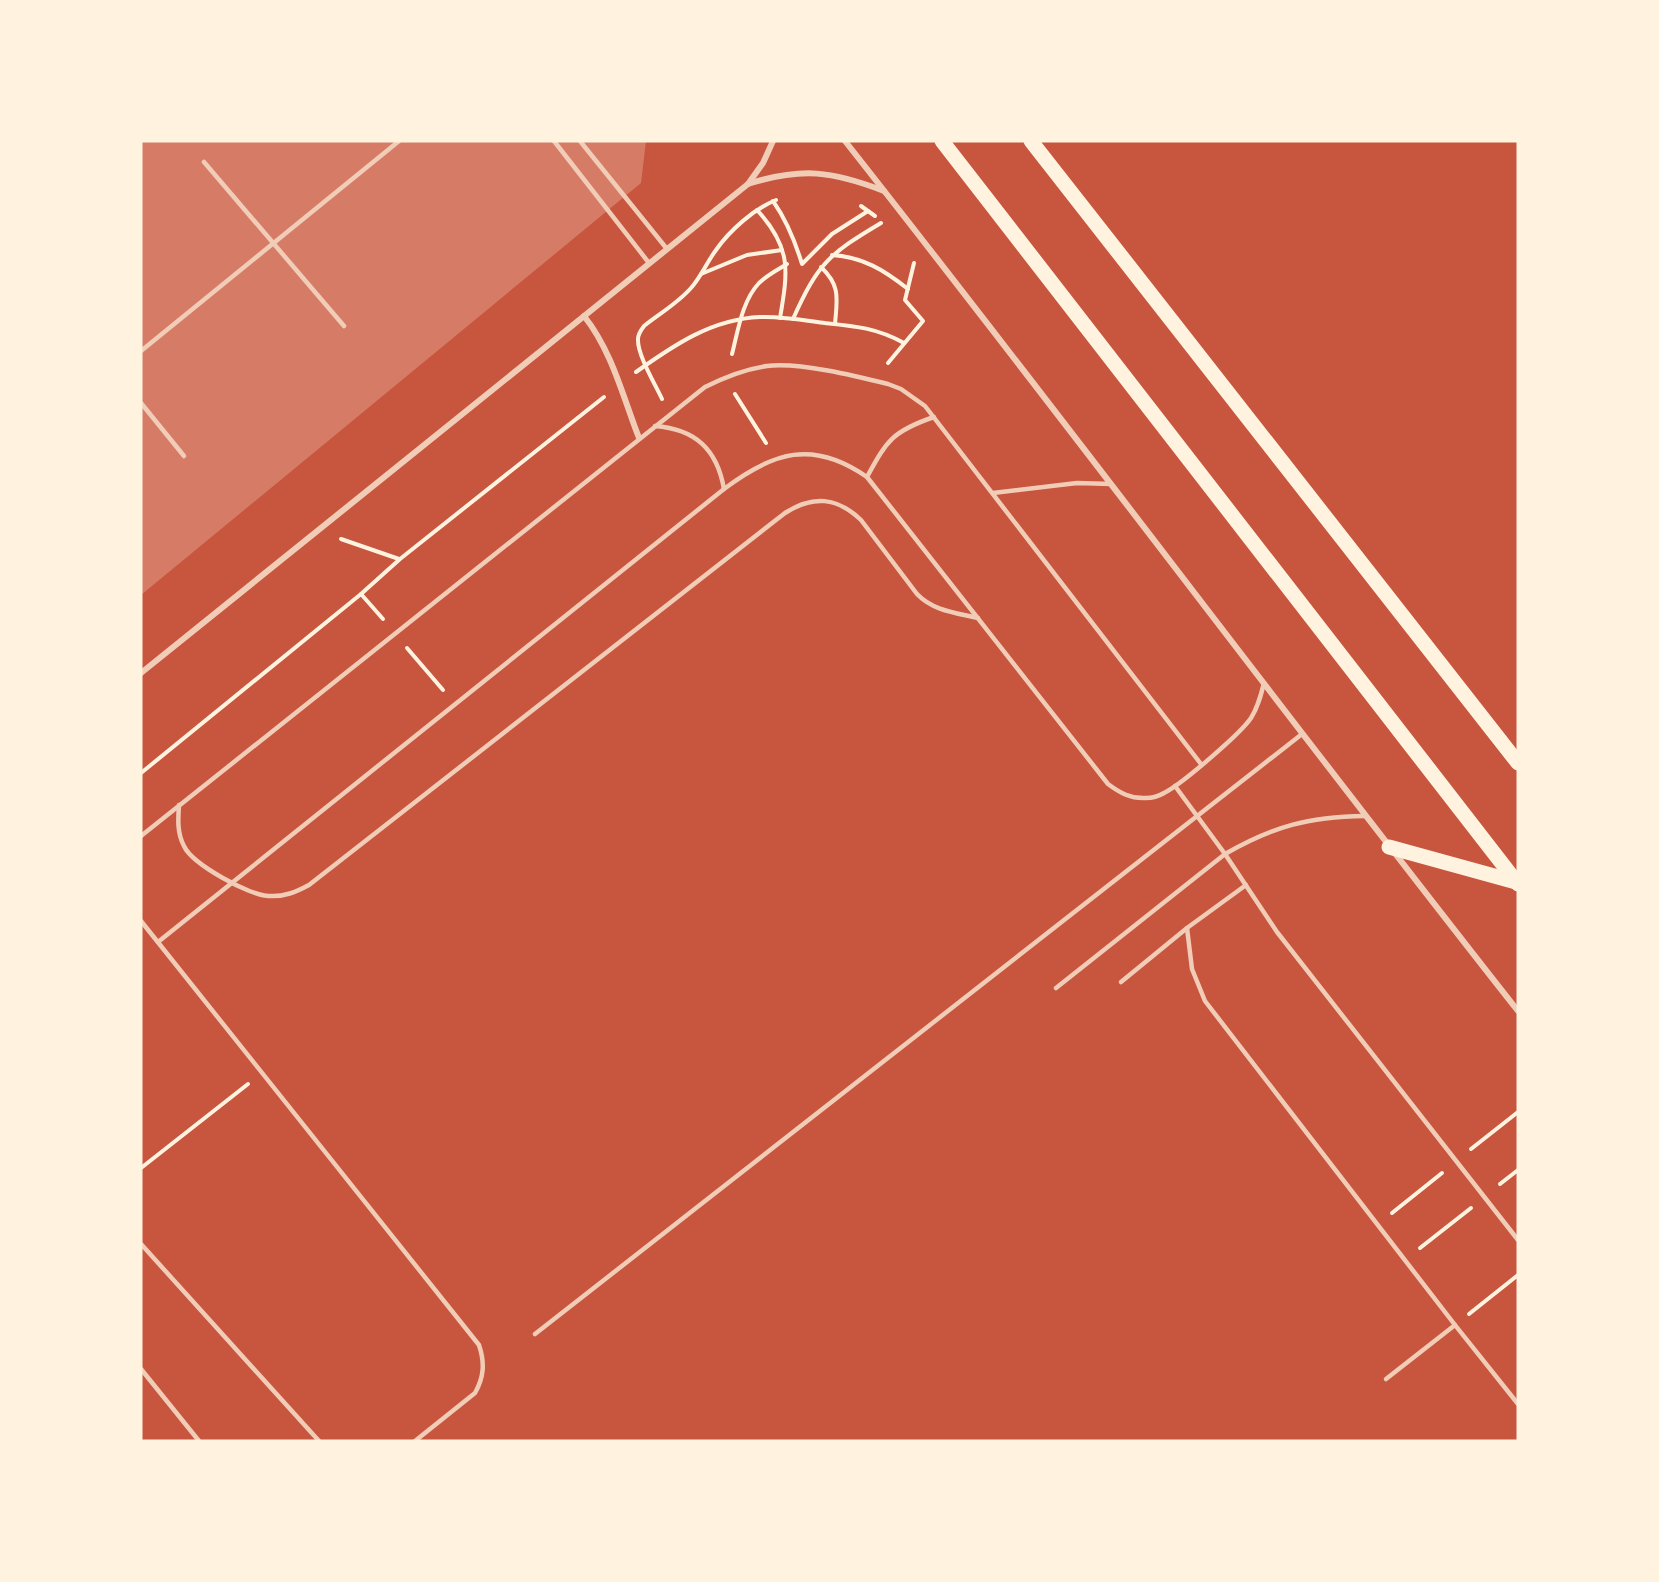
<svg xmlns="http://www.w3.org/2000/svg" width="1659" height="1582" font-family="Barlow,sans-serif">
<rect width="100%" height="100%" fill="#c8553d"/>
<polygon fill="#d67c66" points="141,141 646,141 641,183 141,595"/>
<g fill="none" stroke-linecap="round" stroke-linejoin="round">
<g stroke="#fff3e0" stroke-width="4">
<path d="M773,201c14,20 22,40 29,63l30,-30 36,-23"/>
<polyline points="861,206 875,216"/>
<path d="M757,210c35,38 31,61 23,108"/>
<path d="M832,255c31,2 52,15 76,34"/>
<path d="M821,267c20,19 16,32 14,57"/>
<polyline points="701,274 747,255 782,250"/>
<path d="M793,319c25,-56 36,-65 88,-96"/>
<path d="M732,354c6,-23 10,-53 27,-71 8,-8 18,-13 28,-19"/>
<polyline points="888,363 923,321 905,300 914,263"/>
<path d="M636,372c38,-27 76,-53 124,-55 21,-1 43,3 65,6 30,3 52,5 79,20"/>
<polyline points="735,394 766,443"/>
<path d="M662,399c-7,-15 -25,-45 -24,-60 0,-5 3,-9 6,-13 15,-12 34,-23 47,-38 10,-11 16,-26 25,-38 14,-20 38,-41 60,-50"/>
<polyline points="341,539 399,559"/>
<polyline points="361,594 383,619"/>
<polyline points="407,648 443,690"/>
<polyline points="141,773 361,594 400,559 604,397"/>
<polyline points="1471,1149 1518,1112"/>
<polyline points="141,1168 248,1084"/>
<polyline points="1500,1184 1518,1170"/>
<polyline points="1392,1213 1442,1173"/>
<polyline points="1420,1248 1471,1208"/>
<polyline points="1469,1314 1518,1275"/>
</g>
<g stroke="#f1ccb7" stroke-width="4.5">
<polyline points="554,141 649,263"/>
<polyline points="580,141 667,249"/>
<polyline points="204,162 344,326"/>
<polyline points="141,351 399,141"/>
<polyline points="141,403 184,456"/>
<path d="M655,426c40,3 62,23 69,63"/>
<path d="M867,477c20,-37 26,-46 67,-60"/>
<polyline points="993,493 1077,483 1111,484"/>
<polyline points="1175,786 1225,854 1277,932 1518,1240"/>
<path d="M179,805c-1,14 -2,28 5,41 8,18 66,50 85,50 15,1 27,-4 40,-11l476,-372c28,-18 52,-16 76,7l56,74c16,17 40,19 61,24"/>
<path d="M141,836l564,-449c20,-10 40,-18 62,-21 32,-4 89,10 121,18l13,5 24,17 276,358"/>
<path d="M141,921l338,424c6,18 5,32 -4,48l-60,48"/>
<polyline points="1187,928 1192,969 1205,1001 1455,1325 1518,1404"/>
<path d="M158,942l566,-453c49,-37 89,-50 143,-12l241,307c12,9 23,15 38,14 6,0 13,-2 18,-5 18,-9 76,-59 87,-75 7,-11 10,-23 13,-35"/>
<polyline points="1121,982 1187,928 1246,885"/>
<path d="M1056,988l169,-134c49,-28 83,-37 140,-38"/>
<polyline points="141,1244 319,1441"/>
<polyline points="535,1334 1302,734"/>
<polyline points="141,1369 199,1441"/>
<polyline points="1386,1379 1455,1325"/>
</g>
<g stroke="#f1ccb7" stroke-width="6">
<path d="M845,141c227,288 446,582 673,870"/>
<path d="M748,184c54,-17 84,-13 136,7"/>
<path d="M584,316c28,35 39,81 55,122"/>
<polyline points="141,673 748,184 763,163 773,141"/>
</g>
<g stroke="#fff3e0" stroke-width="15">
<polyline points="942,141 1518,884"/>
<polyline points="1031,141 1518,763"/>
<polyline points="1389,847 1516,882"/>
</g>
</g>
<rect width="1659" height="1582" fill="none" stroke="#fff3e0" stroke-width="285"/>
</svg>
